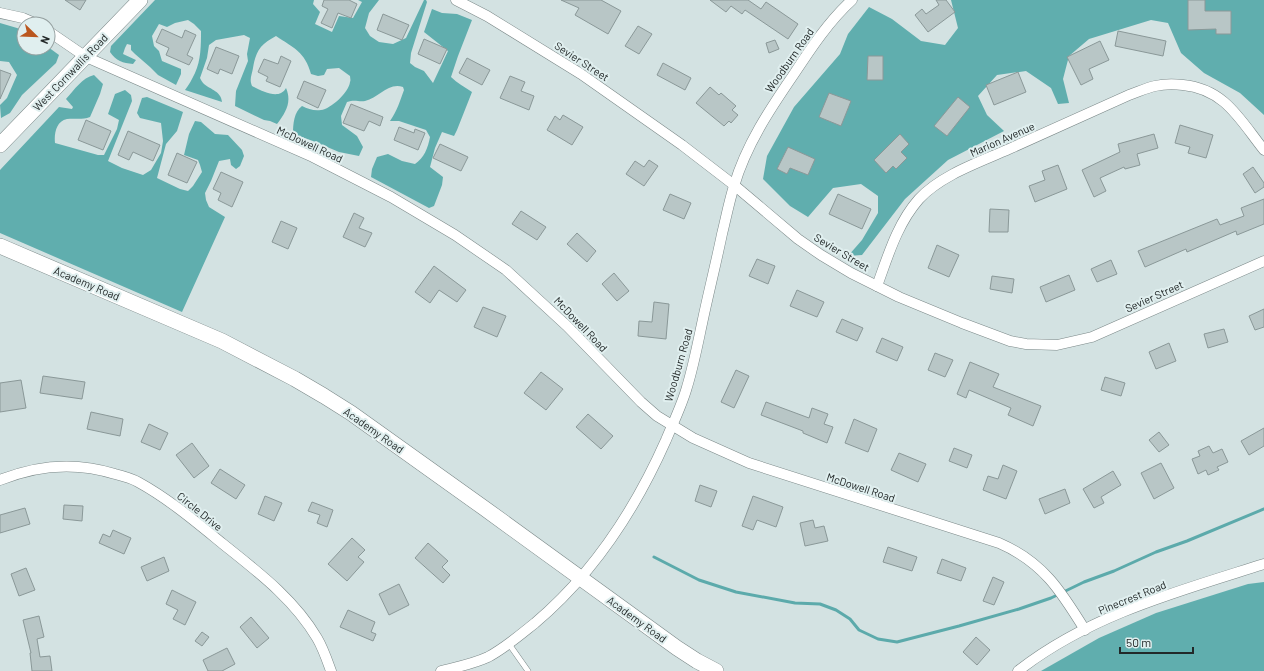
<svg xmlns="http://www.w3.org/2000/svg" width="1264" height="671" font-family="Barlow,sans-serif">
<rect width="100%" height="100%" fill="#d3e2e2"/>
<g fill="#60aeae">
<path d="M155,0h159l-1,4 7,8 -5,12 17,8 7,-16 14,2 9,-16 -4,-2h21l-10,13 -4,15 5,8 9,6 14,2 13,-6 18,-38h2l1,2 -16,51 -1,10 5,4 9,4 9,12 15,-32 -24,-19 8,-23 10,4 15,1 15,6 -14,36 -7,21c6,6 14,10 21,15l-15,38 -3,6 -12,-4 -7,16 -5,19 13,10 -1,8 -8,21 -5,2 -58,-31 1,-8 5,-12 11,-3 14,7 13,3c9,-6 13,-16 15,-27l-4,-7 -27,-9h-9c7,-10 10,-20 14,-31l-1,-3c-15,-5 -24,11 -38,14 -7,1 -10,-2 -18,1l-6,14 1,9 15,11 6,11 -4,9 -20,-4 -26,-11 -20,-7c0,-10 1,-22 9,-28 6,3 12,5 19,4 10,-1 28,-18 29,-28 1,-2 0,-4 0,-6l-11,-8 -12,1 -3,6 -6,1 -7,-2c-6,-22 -17,-26 -35,-38 -15,8 -20,14 -23,32 -1,7 -4,11 -1,18 8,4 21,11 29,7 2,-1 4,-3 5,-5 6,14 0,24 -9,36l-7,-3 -6,-1 -29,-14 1,-15 12,-30 -1,-7 3,-16 -6,-3 -28,5 -7,5 -2,13 -7,20c1,2 2,4 4,6 7,6 17,7 18,18l-37,-12c4,-5 7,-11 10,-17 6,-13 6,-28 6,-42l-7,-7 -6,-4 -13,3 -8,4 -8,-3 -7,12 2,10 5,5 3,10 19,8v5l-5,11 -18,-10 -8,-8 -15,-13 -4,-4v-5l-4,-1 -2,4 -2,6 13,6 -3,4c-10,-1 -17,-3 -23,-12l1,-6z"/>
<polygon points="951,0 1264,0 1264,115 1240,93 1204,73 1181,53 1168,23 1151,20 1089,39 1069,56 1063,79 1069,103 1058,104 1051,88 1026,71 997,75 978,96 987,115 1004,131 948,160 905,199 862,255 848,256 862,240 878,213 878,196 861,184 833,188 808,217 790,206 763,179 767,156 794,107 840,54 848,34 869,7 892,19 921,41 945,45 958,28"/>
<polygon points="0,23 17,28 24,31 24,48 48,48 48,47 59,55 56,63 22,95 10,113 1,118 0,105 7,98 17,75 9,62 0,61"/>
<path d="M94,75l9,9 -3,10 -10,23c-8,3 -15,1 -23,2 -11,2 -13,15 -12,24l43,12h6l13,-26 2,-9 -11,-6 7,-20 10,-4 6,5 1,6 -24,60 14,7 21,7 8,-5 10,-17 2,-12 -2,-18 -21,-5 -3,-5 5,-15 5,-1 36,15 -6,19 -11,13 -9,34 23,11 8,2 5,-5 9,-14 -2,-7 -2,-5 -14,-5 5,-21 6,-13 6,1 14,12 13,1 14,15 2,6 -4,10 -4,3 -5,-4 -1,-6 -11,2 -8,20 -6,12 1,7 3,7 16,10 -43,95 -182,-79v-63l59,-63 13,2 1,-2 -7,-8c9,-10 16,-21 28,-24z"/>
<polygon points="1264,582 1264,671 1041,671 1099,638 1156,613 1248,584"/>
</g>
<g fill="none" stroke-linecap="round" stroke-linejoin="round">
<polyline stroke="#5caaab" stroke-width="3" points="654,557 699,580 736,592 795,603 820,604 836,610 850,619 859,630 878,639 897,642 959,626 1019,609 1051,598 1084,582 1114,571 1156,552 1187,541 1264,509"/>
</g>
<g fill="#b8c6c6" stroke="#8a9898">
<polygon points="65,0 86,0 80,10"/>
<polygon points="324,0 349,0 357,4 351,18 338,13 332,28 321,23 328,9 322,6"/>
<polygon points="561,0 601,0 621,11 608,34 575,15 579,8"/>
<polygon points="710,0 748,0 761,9 766,2 798,24 788,39 745,10 742,14 731,6 726,12"/>
<polygon points="936,0 946,0 955,12 928,32 915,15 922,9 926,14 939,5"/>
<polygon points="1188,0 1205,0 1205,11 1231,11 1231,34 1216,34 1216,29 1188,30"/>
<polygon points="383,14 409,25 402,40 377,30"/>
<polygon points="638,26 652,34 639,54 625,46"/>
<polygon points="162,29 182,38 185,30 196,35 187,55 193,58 189,65 166,55 169,48 156,42"/>
<polygon points="1118,31 1166,41 1163,56 1115,46"/>
<polygon points="424,39 447,49 440,64 418,54"/>
<polygon points="775,40 779,49 769,53 766,43"/>
<polygon points="1100,41 1109,60 1089,69 1093,79 1081,85 1067,57"/>
<polygon points="216,47 239,56 232,74 220,69 218,74 207,69"/>
<polygon points="281,56 291,61 280,87 266,81 268,77 258,72 264,59 278,64"/>
<polygon points="868,56 883,56 883,80 867,80"/>
<polygon points="467,58 490,70 482,85 459,73"/>
<polygon points="663,63 691,78 685,90 657,75"/>
<polygon points="0,70 11,74 0,99"/>
<polygon points="1018,72 1026,92 994,105 986,85"/>
<polygon points="510,76 525,82 521,91 534,96 529,110 500,98"/>
<polygon points="304,81 326,90 318,108 297,98"/>
<polygon points="710,87 719,95 721,93 736,106 732,110 738,115 731,123 729,121 724,126 696,103"/>
<polygon points="829,93 851,101 841,126 819,117"/>
<polygon points="958,97 970,107 947,136 934,126"/>
<polygon points="351,104 383,117 380,126 369,121 364,131 343,123"/>
<polygon points="563,115 583,127 572,145 547,130 555,116 560,120"/>
<polygon points="86,120 111,131 103,150 78,140"/>
<polygon points="1180,125 1213,135 1206,158 1188,153 1190,147 1175,143"/>
<polygon points="399,127 414,133 415,129 425,133 418,150 394,140"/>
<polygon points="128,131 160,145 153,161 133,152 129,160 118,155"/>
<polygon points="900,134 909,144 901,152 907,158 896,169 893,166 886,173 874,160"/>
<polygon points="1154,134 1158,148 1137,154 1140,165 1125,169 1124,167 1100,178 1106,191 1094,197 1082,170 1120,152 1118,144"/>
<polygon points="440,144 468,157 461,171 433,158"/>
<polygon points="788,147 815,159 808,175 790,168 787,174 777,169"/>
<polygon points="177,153 197,162 187,183 168,175"/>
<polygon points="649,160 658,166 644,186 626,174 635,161 644,167"/>
<polygon points="1058,165 1067,189 1035,202 1029,186 1045,180 1042,171"/>
<polygon points="1253,167 1264,183 1264,187 1255,193 1243,174"/>
<polygon points="221,172 243,182 232,207 218,200 221,193 213,189"/>
<polygon points="670,194 691,203 684,219 663,210"/>
<polygon points="838,194 871,209 862,229 829,214"/>
<polygon points="1264,199 1264,224 1237,235 1236,231 1187,252 1186,249 1145,267 1138,251 1217,219 1220,225 1244,216 1241,208"/>
<polygon points="990,209 1009,210 1008,232 989,232"/>
<polygon points="521,211 546,227 537,240 512,224"/>
<polygon points="354,213 364,218 359,228 372,233 365,247 343,237"/>
<polygon points="281,221 297,228 288,249 272,242"/>
<polygon points="577,233 596,251 587,262 567,244"/>
<polygon points="937,245 959,255 949,277 928,268"/>
<polygon points="757,259 775,266 768,284 749,276"/>
<polygon points="1111,260 1117,274 1097,282 1091,269"/>
<polygon points="434,266 466,290 457,302 439,290 430,303 415,292"/>
<polygon points="614,273 629,291 617,301 602,284"/>
<polygon points="1069,275 1075,290 1046,302 1040,287"/>
<polygon points="992,276 1014,279 1012,293 990,289"/>
<polygon points="797,290 824,302 817,317 790,306"/>
<polygon points="654,302 669,304 666,339 638,336 639,321 652,322"/>
<polygon points="483,307 506,316 497,337 474,327"/>
<polygon points="1264,309 1264,327 1255,330 1249,316"/>
<polygon points="842,319 863,328 857,341 836,332"/>
<polygon points="1224,329 1228,342 1208,348 1204,334"/>
<polygon points="882,338 903,347 897,361 876,352"/>
<polygon points="1169,343 1176,361 1156,369 1149,352"/>
<polygon points="935,353 953,360 945,377 928,370"/>
<polygon points="970,362 999,374 993,387 1041,406 1033,426 1008,415 1011,408 969,390 966,398 957,394"/>
<polygon points="736,370 749,376 734,408 721,402"/>
<polygon points="541,372 563,389 546,410 524,393"/>
<polygon points="43,376 85,382 82,399 40,393"/>
<polygon points="1105,377 1125,383 1121,396 1101,390"/>
<polygon points="21,380 26,408 0,412 0,383"/>
<polygon points="766,402 809,418 812,408 828,414 824,424 833,427 827,443 803,433 803,431 761,415"/>
<polygon points="91,412 123,419 120,436 87,429"/>
<polygon points="588,414 613,436 601,449 576,427"/>
<polygon points="854,419 877,429 868,452 845,443"/>
<polygon points="149,424 168,433 160,450 141,442"/>
<polygon points="1264,428 1264,446 1249,455 1241,441"/>
<polygon points="1159,432 1169,445 1159,452 1149,440"/>
<polygon points="192,443 209,466 194,478 176,455"/>
<polygon points="1209,446 1213,453 1222,449 1228,462 1217,467 1219,470 1208,475 1206,470 1198,474 1192,459 1200,456 1198,451"/>
<polygon points="954,448 972,455 967,468 949,461"/>
<polygon points="899,453 926,464 918,482 891,470"/>
<polygon points="1161,463 1174,488 1154,499 1141,473"/>
<polygon points="1003,465 1017,471 1006,499 983,490 988,476 998,479"/>
<polygon points="220,469 245,485 236,499 211,483"/>
<polygon points="1113,471 1121,485 1101,497 1104,503 1094,508 1083,489"/>
<polygon points="700,485 717,491 711,507 695,501"/>
<polygon points="1065,489 1070,503 1045,514 1039,499"/>
<polygon points="265,496 282,503 274,521 258,514"/>
<polygon points="753,496 783,507 776,527 757,520 753,530 742,526"/>
<polygon points="312,502 333,510 327,527 317,523 320,515 308,511"/>
<polygon points="64,505 83,506 82,521 63,519"/>
<polygon points="25,508 30,524 0,533 0,515"/>
<polygon points="813,520 815,528 824,526 828,541 805,546 800,523"/>
<polygon points="113,530 131,538 124,554 99,543 103,534 110,537"/>
<polygon points="352,538 365,550 358,557 364,562 347,581 328,564"/>
<polygon points="428,543 448,561 442,567 450,575 443,583 415,558"/>
<polygon points="888,547 917,557 912,571 883,562"/>
<polygon points="164,557 169,571 147,581 141,567"/>
<polygon points="942,559 966,568 961,581 937,573"/>
<polygon points="26,568 35,590 19,596 11,574"/>
<polygon points="993,577 1004,582 994,605 983,601"/>
<polygon points="399,584 409,605 389,615 379,594"/>
<polygon points="172,590 196,602 185,625 173,619 178,610 166,604"/>
<polygon points="348,610 375,622 371,632 376,634 373,641 340,627"/>
<polygon points="39,616 44,637 37,639 40,657 50,656 52,671 32,671 30,653 31,653 23,620"/>
<polygon points="251,617 269,638 257,648 240,627"/>
<polygon points="202,632 209,637 202,646 195,641"/>
<polygon points="976,637 990,650 977,665 963,652"/>
<polygon points="227,648 235,664 222,671 208,671 203,660"/>
</g>
<g fill="none" stroke-linecap="round" stroke-linejoin="round">
<g stroke="#7b8888" stroke-width="6">
<polyline id="lane" points="509,644 528,671"/>
</g>
<g stroke="#7b8888" stroke-width="11">
<g id="street">
<polyline points="456,0 487,16 581,74 682,145 734,185 798,239 821,255 851,273 899,297 962,323 1010,341 1026,344 1057,345 1092,337 1264,261"/>
<polyline points="0,13 23,18 37,24"/>
<path d="M48,31l38,26 227,100 78,40 64,38 51,35 61,56 74,76 16,14 36,22 56,25 250,80c44,19 62,48 86,87"/>
<path d="M877,286c11,-30 20,-62 42,-87 22,-24 61,-37 90,-50 40,-18 80,-36 120,-54 9,-3 17,-7 26,-9 9,-2 19,-2 28,-1 42,4 57,35 81,65"/>
<path d="M0,480c37,-15 77,-18 115,-6 8,2 16,4 23,8 31,17 58,40 85,62 35,28 71,55 94,94 6,10 10,22 14,33"/>
<path d="M441,671c16,-4 32,-7 47,-14 17,-9 32,-22 47,-34 58,-49 100,-113 131,-183 7,-17 16,-35 21,-53 7,-23 11,-45 16,-68 6,-28 13,-56 19,-85 4,-16 7,-32 12,-48 12,-41 36,-77 60,-112 17,-26 35,-53 58,-74"/>
<path d="M1018,671c71,-56 161,-80 246,-107"/>
</g>
</g>
<g stroke="#7b8888" stroke-width="16">
<g id="secondary">
<polyline points="0,145 140,0"/>
<polyline points="0,246 222,341 295,379 324,396 351,413 484,508 677,648 697,661 716,671"/>
</g>
</g>
<use href="#lane" stroke="#fff" stroke-width="5"/>
<use href="#street" stroke="#fff" stroke-width="10"/>
<use href="#secondary" stroke="#fff" stroke-width="15"/>
</g>
<g text-anchor="middle" dominant-baseline="central" stroke-width="4" stroke-linejoin="round" paint-order="stroke">
<g font-size="11" fill="#222828" stroke="#e0efef">
<text transform="translate(789 60) rotate(-55)">Woodburn Road</text>
<text transform="translate(582 61) rotate(33)">Sevier Street</text>
<text transform="translate(70 72) rotate(-46)">West Cornwallis Road</text>
<text transform="translate(1002 139) rotate(-24)">Marion Avenue</text>
<text transform="translate(310 144) rotate(25)">McDowell Road</text>
<text transform="translate(842 252) rotate(31)">Sevier Street</text>
<text transform="translate(87 283) rotate(23)">Academy Road</text>
<text transform="translate(1154 296) rotate(-24)">Sevier Street</text>
<text transform="translate(581 324) rotate(46)">McDowell Road</text>
<text transform="translate(678 365) rotate(-74)">Woodburn Road</text>
<text transform="translate(374 430) rotate(35)">Academy Road</text>
<text transform="translate(861 487) rotate(18)">McDowell Road</text>
<text transform="translate(200 511) rotate(39)">Circle Drive</text>
<text transform="translate(1132 597) rotate(-22)">Pinecrest Road</text>
<text transform="translate(637 619) rotate(36)">Academy Road</text>
</g>
</g>
<g transform="translate(36 36) rotate(113)"><circle r="19" fill="#e0efef" stroke="#949f9f"/>
<path d="M0-3L7 15L0 10L-7 15Z" fill="#ba571f"/>
<text y="-6" font-size="11" font-weight="bold" text-anchor="middle" fill="#222828">N</text>
</g>
<path d="M1120 647v6h73v-6" fill="none" stroke="#222828" stroke-width="2"/>
<text x="1126" y="647" font-size="12" fill="#222828" stroke="#e0efef" stroke-width="3" paint-order="stroke">50 m</text>
</svg>
